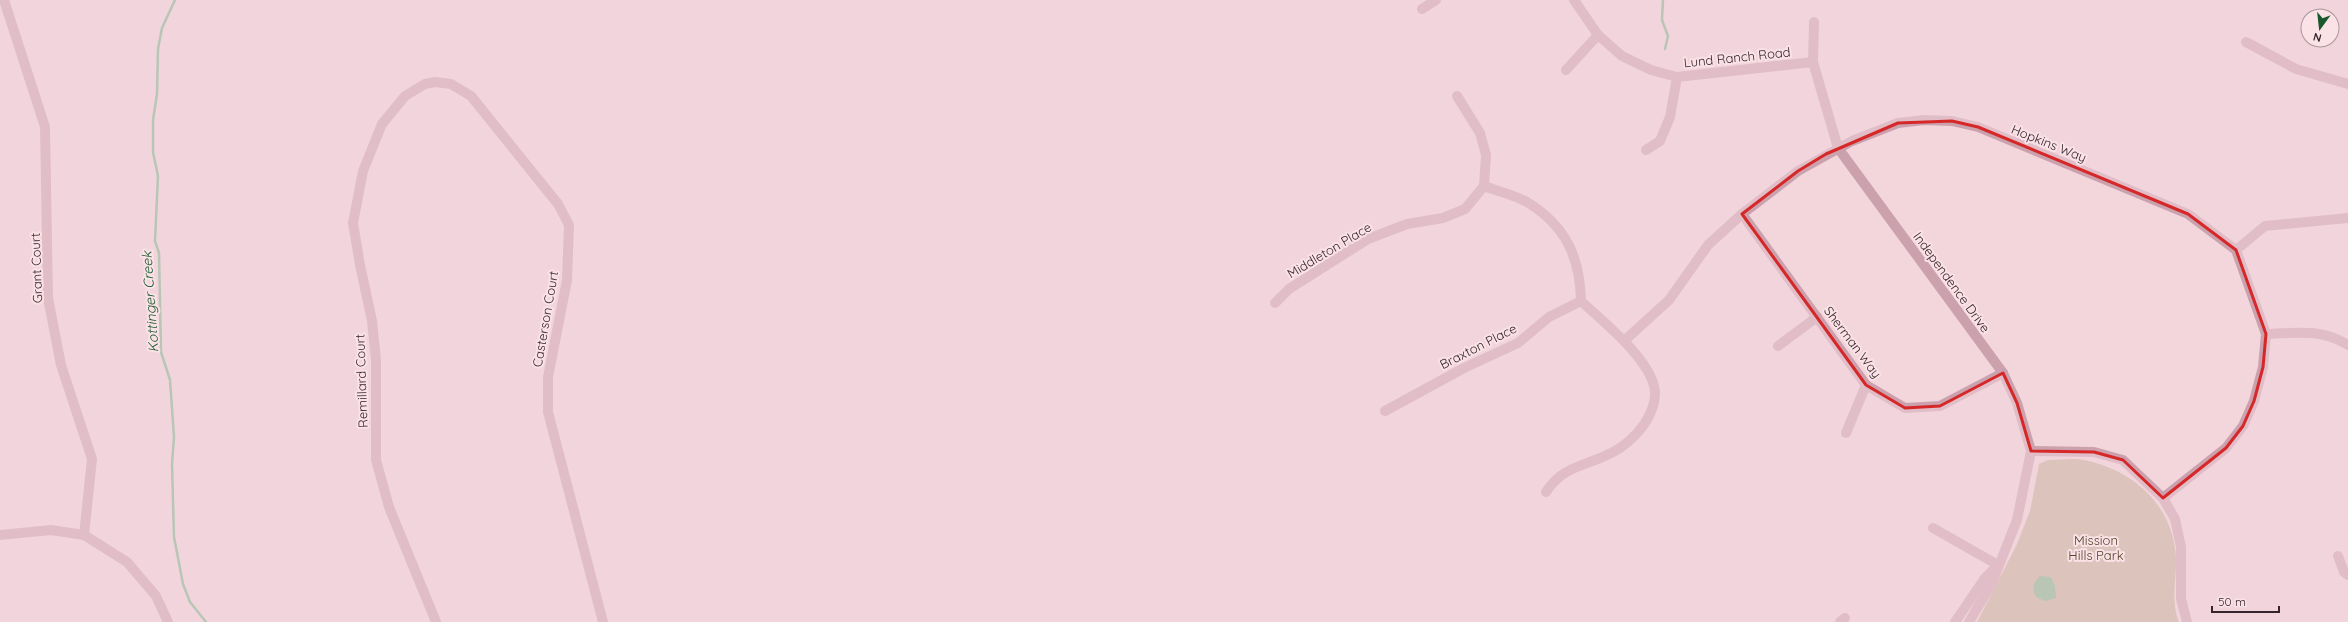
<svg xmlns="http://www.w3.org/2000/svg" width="2348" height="622" font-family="Quicksand,sans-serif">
<rect width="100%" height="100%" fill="#f2d6dc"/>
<path fill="#c2af95" d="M2048,460c11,0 25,-2 36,0 49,10 88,44 92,96 1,23 -6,44 3,66h-202l40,-78 13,-33 9,-47z"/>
<path fill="#73b185" d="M2040,576l11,1 4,9 1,12 -11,3 -9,-4c-5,-9 -2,-15 4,-21z"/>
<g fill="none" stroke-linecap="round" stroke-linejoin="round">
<g stroke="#73b185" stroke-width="2.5">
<polyline points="175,0 162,28 158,49 157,94 153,120 153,152 158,176 155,241 159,253 161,352 170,380 174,437 172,464 174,537 183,584 190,602 206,622"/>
<polyline points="1663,0 1662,20 1668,36 1665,49"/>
</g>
<g stroke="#cba1ae" stroke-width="10">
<polyline points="4,0 45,127 48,298 61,365 92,459 84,535"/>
<polyline points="1574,0 1598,35 1622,56 1651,70 1677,77 1813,62"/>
<polyline points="1422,9 1436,0"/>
<polyline points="1814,22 1813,62 1838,148 2003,373 2017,403 2031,451 2017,520 1992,583 1969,622"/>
<polyline points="2246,42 2296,69 2348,84"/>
<polyline points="1566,70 1598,35"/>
<path d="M1457,96l23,37 6,22 -2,31c13,5 30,9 43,16 39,24 53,55 54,99 22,21 74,61 74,93 0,10 -5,21 -10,29 -8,12 -22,25 -36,31 -26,13 -46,12 -63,38"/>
<polyline points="1646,150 1660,141 1670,117 1677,77"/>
<polyline points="1742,214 1866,385 1905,408 1940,406 2003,373"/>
<polyline points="2236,250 2265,226 2348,218"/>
<polyline points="1275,303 1289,289 1368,239 1407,224 1443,218 1465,209 1484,186"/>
<path d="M2266,334c31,-1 54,-6 82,11"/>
<polyline points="1624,341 1669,300 1708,245 1742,214 1798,171 1852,141 1898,123 1924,120 1952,121 1978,127 2188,214 2236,250 2266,334 2263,367 2254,401 2243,426 2226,448 2163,498"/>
<polyline points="1778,346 1817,317"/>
<polyline points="1385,411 1464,368 1518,343 1549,317 1581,301"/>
<polyline points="1846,433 1866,385"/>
<polyline points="2031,451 2094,452 2123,460 2163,498 2175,519 2181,547 2181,599 2187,622"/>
<polyline points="1933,528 1998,565"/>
<polyline points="0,535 51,530 84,535 127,562 156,596 168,622"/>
<polyline points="2338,556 2344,572 2348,575"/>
<polyline points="436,622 389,507 376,460 376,360 372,321 360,265 353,223 363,171 382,124 405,96 425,84 435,82 451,84 471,96 558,204 569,225 567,280 548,377 548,412 603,622"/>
<polyline points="1840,622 1845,618"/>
<polyline points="1955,622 1985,578 1995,568"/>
</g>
</g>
<path d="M0 0H2348V622H0ZM1952,121l26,6 210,87 48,36 30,84 -3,33 -9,34 -11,25 -17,22 -63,50 -40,-38 -29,-8 -63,-1 -14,-48 -14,-30 -63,33 -35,2 -39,-23 -124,-171 56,-43 28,-17 72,-31z" fill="#f2d6dc" fill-opacity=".55" fill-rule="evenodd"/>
<path fill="none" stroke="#d62828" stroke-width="3" stroke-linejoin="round" d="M1952,121l26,6 210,87 48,36 30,84 -3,33 -9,34 -11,25 -17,22 -63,50 -40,-38 -29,-8 -63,-1 -14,-48 -14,-30 -63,33 -35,2 -39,-23 -124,-171 56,-43 28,-17 72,-31z"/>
<g text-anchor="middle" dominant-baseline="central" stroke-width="4" stroke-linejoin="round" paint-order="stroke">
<g font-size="13" fill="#34242c" stroke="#fae2e7">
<text transform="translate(1737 57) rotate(-6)">Lund Ranch Road</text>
<text transform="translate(2049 143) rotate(22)">Hopkins Way</text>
<text transform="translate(1329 250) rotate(-31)">Middleton Place</text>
<text transform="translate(36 268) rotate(-92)">Grant Court</text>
<text transform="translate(1952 282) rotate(54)">Independence Drive</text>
<text transform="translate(545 319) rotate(-80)">Casterson Court</text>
<text transform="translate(1853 342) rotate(53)">Sherman Way</text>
<text transform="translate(1478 346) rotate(-27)">Braxton Place</text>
<text transform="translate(361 381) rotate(-92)">Remillard Court</text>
</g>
<g font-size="13" fill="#544227" stroke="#fae2e7">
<text x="2096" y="540">Mission<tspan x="2096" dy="15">Hills Park</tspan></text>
</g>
<g font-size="14" font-style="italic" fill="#18582c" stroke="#fae2e7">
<text transform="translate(150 302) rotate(-94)">Kottinger Creek</text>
</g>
</g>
<g transform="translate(2320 28) rotate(195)"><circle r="19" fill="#fae2e7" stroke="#ab969c"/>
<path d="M0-3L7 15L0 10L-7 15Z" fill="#18582c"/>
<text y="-6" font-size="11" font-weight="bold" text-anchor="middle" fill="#34242c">N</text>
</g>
<path d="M2212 606v6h67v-6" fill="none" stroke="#34242c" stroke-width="2"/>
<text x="2218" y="606" font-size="12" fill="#34242c" stroke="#fae2e7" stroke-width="3" paint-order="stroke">50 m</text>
</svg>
